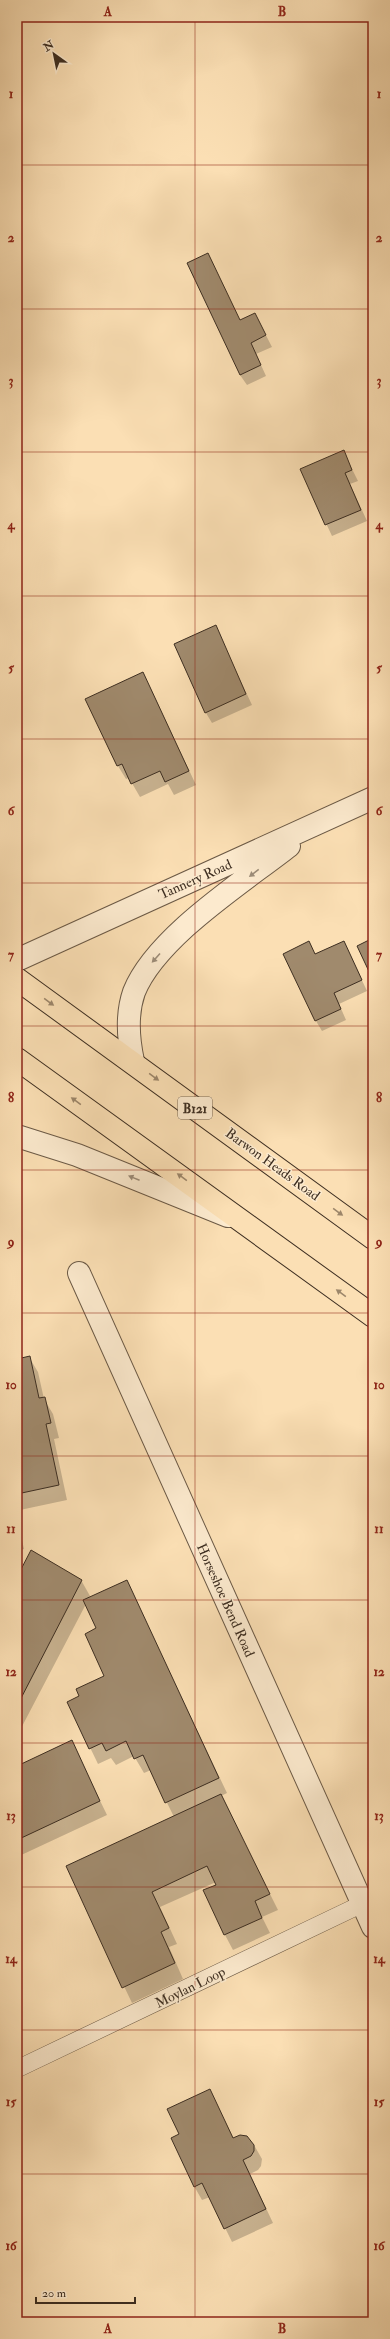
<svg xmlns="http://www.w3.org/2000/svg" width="390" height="2339" font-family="'IM FELL Double Pica',serif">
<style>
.shadow{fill:#0003}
.building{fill:#a08a6d;stroke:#3d2e21}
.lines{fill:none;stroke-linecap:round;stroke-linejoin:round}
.service-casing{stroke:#6c5a46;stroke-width:18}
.minor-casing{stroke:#6c5a46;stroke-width:24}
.tertiary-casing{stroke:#6c5a46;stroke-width:24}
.primary-casing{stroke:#3d2e21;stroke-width:24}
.service{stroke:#fceace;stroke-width:17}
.minor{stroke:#fceace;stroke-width:22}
.tertiary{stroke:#fceace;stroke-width:22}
.primary{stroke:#fbdfb4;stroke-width:22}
.oneway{fill:#9c8c78}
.oneway2{fill:#9c866a}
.grid{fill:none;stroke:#8f2418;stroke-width:1;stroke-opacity:0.55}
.labels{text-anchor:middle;stroke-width:3;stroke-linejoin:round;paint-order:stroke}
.shield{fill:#fceace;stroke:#766655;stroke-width:1}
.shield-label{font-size:13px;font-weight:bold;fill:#3d2e21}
.street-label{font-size:14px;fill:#3d2e21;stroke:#fceace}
.neatline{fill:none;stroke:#8f2418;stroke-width:1.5}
.grid-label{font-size:13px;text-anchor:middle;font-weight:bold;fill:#8f2418}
</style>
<rect width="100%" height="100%" fill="#fbdfb4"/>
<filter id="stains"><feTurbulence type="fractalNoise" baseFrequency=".005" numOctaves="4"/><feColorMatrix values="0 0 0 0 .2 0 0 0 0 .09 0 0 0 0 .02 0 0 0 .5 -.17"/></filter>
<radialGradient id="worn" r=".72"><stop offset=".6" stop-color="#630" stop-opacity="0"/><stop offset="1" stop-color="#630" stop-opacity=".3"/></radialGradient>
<path class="shadow" d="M208 255 240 321 255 314 272 347 256 354 266 376 247 385 240 375Z
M343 451 358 481 350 484 367 521 332 536 301 470Z
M215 626 252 705 212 723 206 713Z
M150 687 196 785 174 795 168 784 140 797 129 778 126 779 118 766 87 700Z
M344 942 367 991 339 1004 346 1020 322 1031 316 1021 315 955Z
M29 1357 38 1372 44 1399 53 1414 59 1438 54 1439 67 1500 20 1510 17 1505V1360Z
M17 1519 24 1549 17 1551Z
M17 1579 81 1580 90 1596 89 1598 126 1581 227 1793 221 1796 278 1910 262 1917 270 1933 233 1950 225 1935 216 1882 160 1907 177 1944 169 1947 183 1979 132 2003 67 1867 174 1817 151 1770 144 1773 134 1756 116 1765 111 1758 98 1764 68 1702 81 1696 106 1676 97 1629 86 1604 17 1736Z
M71 1741 107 1815 17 1857V1767Z
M210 2091 234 2139 254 2145 262 2159 261 2166 258 2170 250 2174 273 2223 232 2242 210 2197 202 2200 194 2186 180 2134Z"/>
<path class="building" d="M208 253 240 320 255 313 266 335 251 343 261 365 240 375 187 263Z
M344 450 352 470 345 473 361 510 325 525 300 469Z
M216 625 246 694 205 713 174 644Z
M143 672 189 771 165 782 160 771 131 784 122 764 117 766 85 699Z
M373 938V980L357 946Z
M309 941 315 954 344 941 362 980 334 993 341 1009 315 1021 283 954Z
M30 1356 39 1398 45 1397 51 1423 46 1424 59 1485 17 1494V1359Z
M31 1550 82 1580 17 1706V1577Z
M127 1580 219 1778 165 1803 143 1755 134 1759 126 1741 106 1751 102 1743 89 1749 67 1702 79 1696 76 1689 104 1676 85 1634 96 1628 83 1600Z
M72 1740 100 1801 17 1840V1766Z
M221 1794 270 1894 255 1901 262 1918 224 1935 203 1890 216 1885 207 1866 152 1892 169 1928 161 1932 175 1963 122 1988 66 1866Z
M210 2089 233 2138 240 2135 247 2136 254 2145V2151L251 2156 243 2160 266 2209 224 2229 202 2183 194 2187 171 2138 179 2134 167 2109Z"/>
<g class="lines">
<g class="service-casing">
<path id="service" d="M17 2069 362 1904"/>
</g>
<g class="minor-casing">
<path id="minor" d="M17 960 373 798
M133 1061C128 1038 126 1015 134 992 156 937 243 882 289 846
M79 1273 373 1927"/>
</g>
<g class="tertiary-casing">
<path id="tertiary" d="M17 1136 77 1155 228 1216"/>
</g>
<g class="primary-casing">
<path id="primary" d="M17 979 373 1238
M17 1059 373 1316"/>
</g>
<use href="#service" class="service"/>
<use href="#minor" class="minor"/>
<use href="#tertiary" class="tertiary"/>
<use href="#primary" class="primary"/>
</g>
<defs><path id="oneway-solid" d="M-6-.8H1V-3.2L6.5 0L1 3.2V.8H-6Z"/></defs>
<g class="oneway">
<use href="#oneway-solid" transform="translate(254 873) rotate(142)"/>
<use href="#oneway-solid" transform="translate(156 958) rotate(132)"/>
<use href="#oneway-solid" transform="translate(134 1178) rotate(-158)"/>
</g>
<g class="oneway2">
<use href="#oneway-solid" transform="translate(49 1002) rotate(36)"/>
<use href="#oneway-solid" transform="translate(154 1077) rotate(36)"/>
<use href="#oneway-solid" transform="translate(76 1101) rotate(-144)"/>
<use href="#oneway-solid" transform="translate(182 1177) rotate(-144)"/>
<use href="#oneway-solid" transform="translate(338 1212) rotate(36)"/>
<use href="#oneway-solid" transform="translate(341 1293) rotate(-144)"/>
</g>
<path class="grid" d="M195 17V2322M17 165H373M17 309H373M17 452H373M17 596H373M17 739H373M17 883H373M17 1026H373M17 1170H373M17 1313H373M17 1456H373M17 1600H373M17 1743H373M17 1887H373M17 2030H373M17 2174H373"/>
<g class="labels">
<rect class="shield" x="178" y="1097" width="34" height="22" rx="3"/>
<g class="shield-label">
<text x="195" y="1113">B121</text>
</g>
<g class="street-label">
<text transform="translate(195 879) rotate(-24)" y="5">Tannery Road</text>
<text transform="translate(273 1164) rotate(36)" y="5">Barwon Heads Road</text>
<text transform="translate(226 1600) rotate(66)" y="5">Horseshoe Bend Road</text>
<text transform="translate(190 1987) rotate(-26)" y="5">Moylan Loop</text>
</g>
</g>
<rect width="390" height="2339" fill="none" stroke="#fbdfb4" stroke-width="44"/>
<g transform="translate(54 54) rotate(327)" stroke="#fceace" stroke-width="3" paint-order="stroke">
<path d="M0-3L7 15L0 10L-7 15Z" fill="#3d2e21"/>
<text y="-6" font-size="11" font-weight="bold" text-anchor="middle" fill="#3d2e21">N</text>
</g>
<path d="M36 2297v6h99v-6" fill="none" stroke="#3d2e21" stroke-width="2"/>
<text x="42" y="2297" font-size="12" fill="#3d2e21" stroke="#fceace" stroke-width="3" paint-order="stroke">20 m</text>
<rect x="22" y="22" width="346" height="2295" class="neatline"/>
<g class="grid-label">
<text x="108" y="16">A</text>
<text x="282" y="16">B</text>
<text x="11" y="98">1</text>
<text x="379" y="98">1</text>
<text x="11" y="242">2</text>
<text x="379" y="242">2</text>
<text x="11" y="385">3</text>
<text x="379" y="385">3</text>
<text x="11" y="529">4</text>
<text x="379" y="529">4</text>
<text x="11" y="672">5</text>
<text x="379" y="672">5</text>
<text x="11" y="815">6</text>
<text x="379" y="815">6</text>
<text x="11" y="959">7</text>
<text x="379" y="959">7</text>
<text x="11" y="1102">8</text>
<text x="379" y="1102">8</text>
<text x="11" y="1246">9</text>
<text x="379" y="1246">9</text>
<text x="11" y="1389">10</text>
<text x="379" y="1389">10</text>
<text x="11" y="1533">11</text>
<text x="379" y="1533">11</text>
<text x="11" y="1676">12</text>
<text x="379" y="1676">12</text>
<text x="11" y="1820">13</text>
<text x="379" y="1820">13</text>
<text x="11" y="1963">14</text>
<text x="379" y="1963">14</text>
<text x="11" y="2106">15</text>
<text x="379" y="2106">15</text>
<text x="11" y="2250">16</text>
<text x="379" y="2250">16</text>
<text x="108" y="2333">A</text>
<text x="282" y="2333">B</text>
</g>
<rect width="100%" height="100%" filter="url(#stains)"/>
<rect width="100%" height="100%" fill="url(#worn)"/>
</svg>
